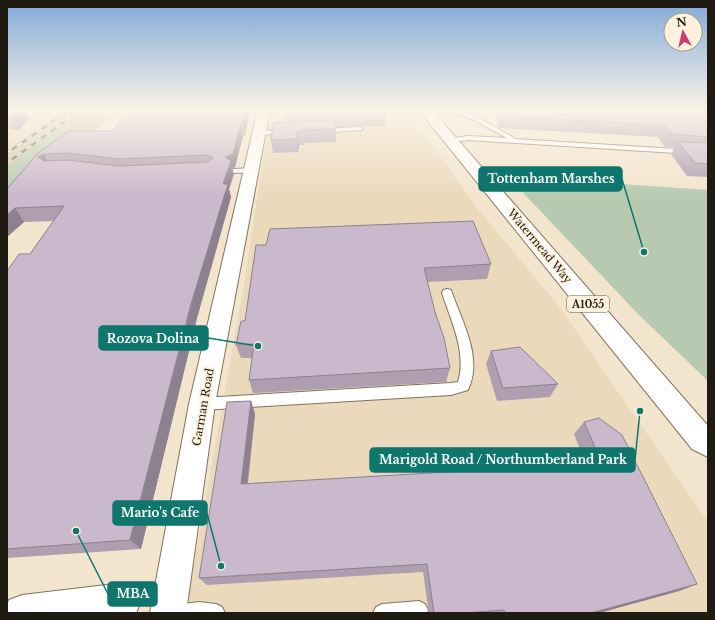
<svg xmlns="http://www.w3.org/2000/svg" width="715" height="620" font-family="'Libre Baskerville',serif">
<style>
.built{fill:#ebd9bc}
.green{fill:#b7cab1}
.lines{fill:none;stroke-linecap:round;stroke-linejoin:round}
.lane-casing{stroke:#80735e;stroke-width:2}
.street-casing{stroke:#80735e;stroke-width:2}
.primary-casing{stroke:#80735e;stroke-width:2}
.lane{fill:#fff;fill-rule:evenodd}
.street{fill:#fff;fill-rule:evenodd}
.primary{fill:#fff;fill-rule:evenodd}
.rail-casing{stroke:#7d7465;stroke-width:3}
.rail{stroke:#fef2df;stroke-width:2;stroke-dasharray:6;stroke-linecap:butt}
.wall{fill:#ae9eaf}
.shaded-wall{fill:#8d818f}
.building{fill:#cab8cc;stroke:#8d818f;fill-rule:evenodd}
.labels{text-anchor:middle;stroke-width:4;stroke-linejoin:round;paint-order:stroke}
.shield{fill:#fef2df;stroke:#625b50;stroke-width:1}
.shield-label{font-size:10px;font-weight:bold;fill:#1f1a12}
.street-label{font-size:11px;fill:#1f1a12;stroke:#fef2df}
.leader{fill:none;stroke:#0f766e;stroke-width:1.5}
.callout-dot{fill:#0f766e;stroke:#fef2df;stroke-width:1.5}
.callout{fill:#0f766e;stroke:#0f766e;stroke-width:1.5}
.callout-label{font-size:12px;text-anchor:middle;font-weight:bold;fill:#fff}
</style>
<rect width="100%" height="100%" fill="#f3e5cd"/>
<path class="built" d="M58 109H86L7 166V144L19 131 7 139V133L37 115Z
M271 109H406L478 209 558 305 708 522V613H185L242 296Z"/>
<path class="green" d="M75 109H78L7 159V157Z
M86 109H122L81 143 7 197V166Z
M535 178 708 190V381L638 314 512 181Z"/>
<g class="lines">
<g class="lane-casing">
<path id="lane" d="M447 109 472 114 516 139 708 151V155L468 140 449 142 446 140 447 139 468 136 507 138 468 117 450 114Z
M360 127 363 129 362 130 322 133 319 131 322 129Z
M287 130 290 132 289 133 259 135 256 133 259 131Z
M251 168H254V172L234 173 230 171 234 169Z
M447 289 451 290 452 293C463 323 483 359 468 390L451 395 202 410 197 408 195 404 197 400 202 398 451 383 458 382C467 352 451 321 442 293L443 290Z
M419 601 425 604 428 610 427 613H373L376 607 382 604Z
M199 602 216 604 222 607 225 613H174L177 607 183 604Z"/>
</g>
<g class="street-casing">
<path id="street" d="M258 109H270L215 404 186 613H150L189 404Z
M27 110 31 111 33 114 31 117 7 119V111Z
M123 583 136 588 141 601 136 613H7V605L9 600 22 595Z"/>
</g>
<g class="primary-casing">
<path id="primary" d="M418 109H431L708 426V457L692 449Z"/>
</g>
<use href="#lane" class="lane"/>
<use href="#street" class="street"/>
<use href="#primary" class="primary"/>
<g class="rail-casing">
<path id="rail" d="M7 153 71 109
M7 163 82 109"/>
</g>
<use href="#rail" class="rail"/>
</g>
<path class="wall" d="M7 109 29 119 18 130 7 129Z
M250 109 245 136H243L235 167 232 169 234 174 229 189 231 197 197 318 141 549 7 558V271L30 254 54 221 24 222 7 237V189L38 153 113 131Z
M462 109H708V177L687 176 671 154 675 147H665L658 137 499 128 495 111 462 110Z
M386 114 385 126 336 127V142L304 143V145H299L298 152 273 153 271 140 286 123 285 116Z
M256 245 491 264 487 279 427 282 450 368 446 382 253 393 249 380 252 358H241L236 345 245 321Z
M491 351 558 384 550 397 497 401 486 364Z
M251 401 255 414 248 484 586 464 574 434 584 422 697 584 679 591 599 613H429L423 572 207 585 199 578Z"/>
<path class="shaded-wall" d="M20 109H24L29 119 18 130 10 118Z
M32 109H39L34 114Z
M245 109H250L245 136 242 123Z
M241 123 243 136 235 167 232 169 234 174 229 189 231 197 197 318 141 549 130 540 223 184 225 157Z
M297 132 299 145 298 152 297 139Z
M44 154 51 168 38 157Z
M15 208 24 222 7 237V215Z
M251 401 255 414 246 495 241 484Z
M697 584 679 591 599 613H591Z"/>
<path class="building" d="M7 109H20L10 118H7Z
M129 109H245L242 123H241L233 154 225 157 231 161 223 184H228L191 304 130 540 7 549V271L19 254H30L64 206 15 208 7 215V189L38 153 69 131H113ZM67 153 119 159 207 155 213 158 207 162 119 166 67 160 44 161 38 157 44 154Z
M286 109H385L386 114 285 116Z
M500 109H708V137L672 134 665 125 502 116Z
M335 120 336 129 302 130V132H297V139L271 140 273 123Z
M678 142 708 143V164L695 163Z
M473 221 491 264 424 268 435 312 444 338 450 368 249 380 254 344 236 345 241 321H245L256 245H266L270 229Z
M520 347 558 384 503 388 491 351Z
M251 401 241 484 602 463 584 422 599 418 622 435 697 584 591 613H505L504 610 462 613H434L427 564 199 578 227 402Z"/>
<linearGradient id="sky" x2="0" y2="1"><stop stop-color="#81aad8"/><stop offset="0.56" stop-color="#faf3e8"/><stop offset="1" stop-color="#faf3e8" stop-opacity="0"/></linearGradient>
<rect width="715" height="196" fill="url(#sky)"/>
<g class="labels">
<rect class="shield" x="567" y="296" width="42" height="16" rx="3"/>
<g class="shield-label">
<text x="588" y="308">A1055</text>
</g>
<g class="street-label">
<text transform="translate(540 246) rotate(50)" y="4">Watermead Way</text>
<text transform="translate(203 407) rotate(-80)" y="4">Garman Road</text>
</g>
</g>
<path class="leader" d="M644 252L622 179M258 346L208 338M640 411L635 460M221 566L207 513M76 531L108 594"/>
<g class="callout-dot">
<circle cx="644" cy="252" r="4"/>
<circle cx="258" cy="346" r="4"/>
<circle cx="640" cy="411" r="4"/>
<circle cx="221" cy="566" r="4"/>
<circle cx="76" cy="531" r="4"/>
</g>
<g class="callout">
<rect x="479" y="167" width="143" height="24" rx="4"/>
<rect x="99" y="326" width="109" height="24" rx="4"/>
<rect x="370" y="448" width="265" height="24" rx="4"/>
<rect x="113" y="501" width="94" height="24" rx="4"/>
<rect x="108" y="582" width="49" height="24" rx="4"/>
</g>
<g class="callout-label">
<text x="551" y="183">Tottenham Marshes</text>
<text x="153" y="343">Rozova Dolina</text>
<text x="503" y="464">Marigold Road / Northumberland Park</text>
<text x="160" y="517">Mario's Cafe</text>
<text x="133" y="598">MBA</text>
</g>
<rect width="715" height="620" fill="none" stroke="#1f1a12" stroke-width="16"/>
<g transform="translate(683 32) rotate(352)"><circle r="19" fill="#fef2df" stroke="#a59c8d"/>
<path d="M0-3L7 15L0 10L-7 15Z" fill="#cb3e6b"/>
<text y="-6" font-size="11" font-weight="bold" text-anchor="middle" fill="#1f1a12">N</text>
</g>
</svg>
